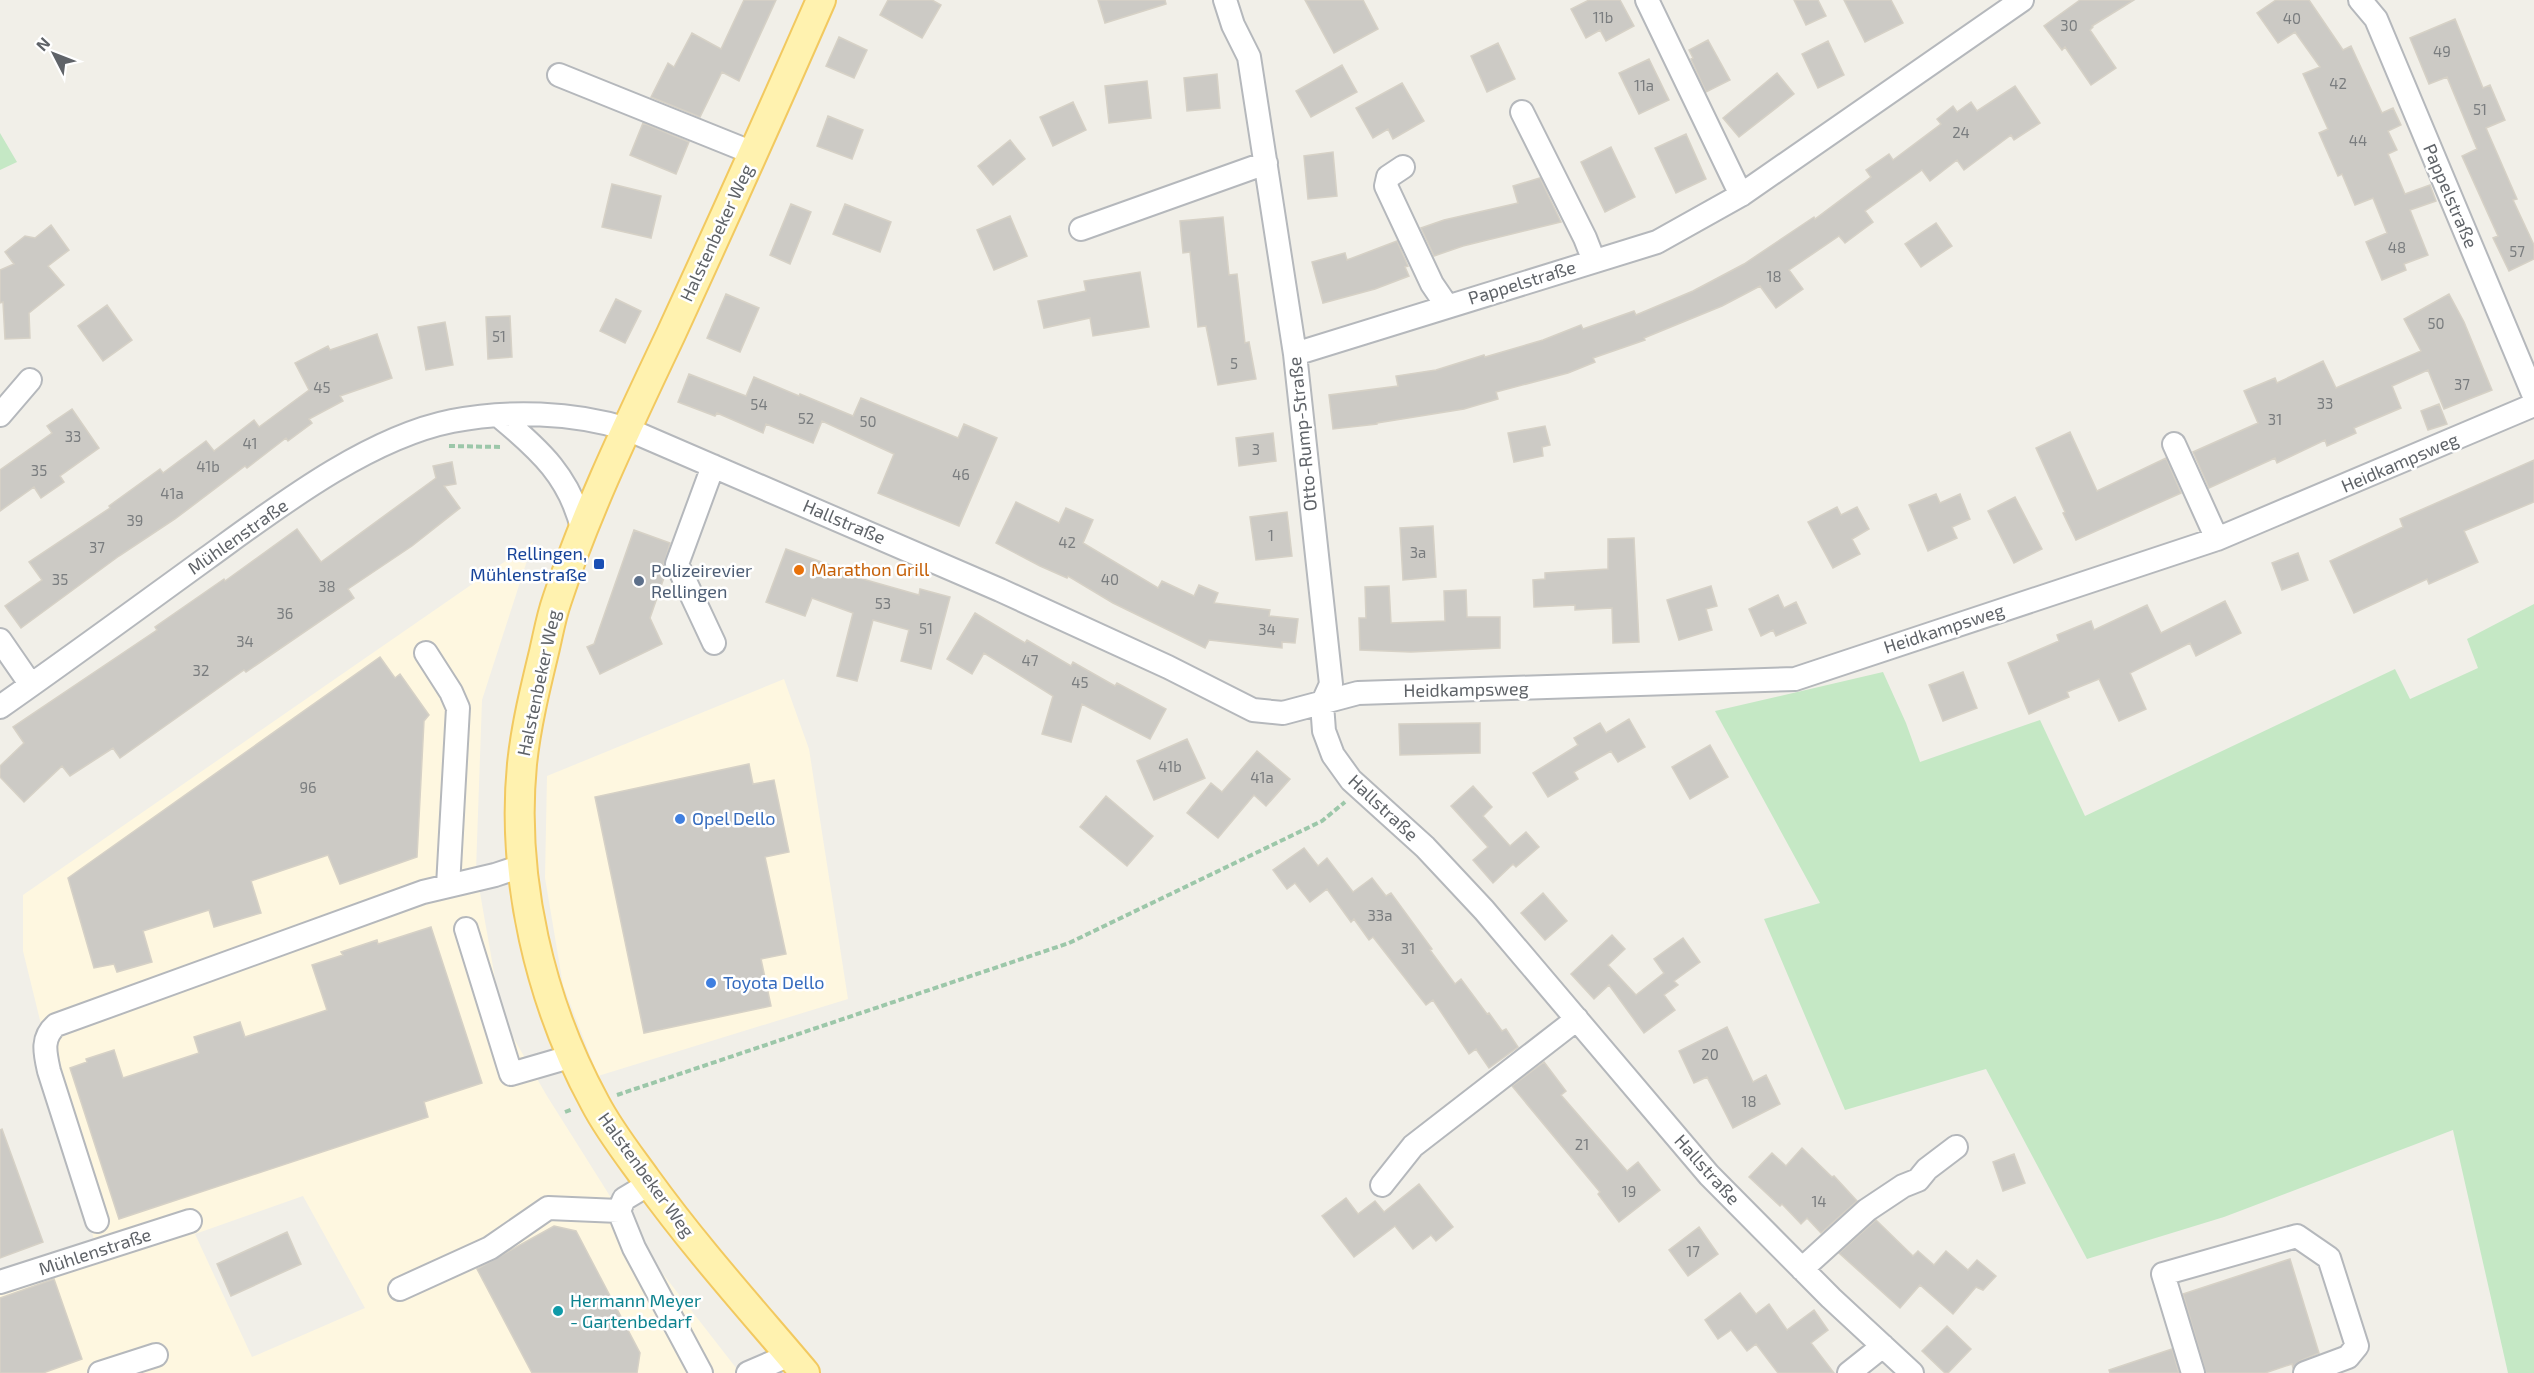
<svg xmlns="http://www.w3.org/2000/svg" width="2534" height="1373" font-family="'Exo 2',sans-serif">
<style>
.commercial{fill:#fef7e0;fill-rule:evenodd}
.green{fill:#c5e8c5}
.building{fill:#cccac5;stroke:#d6d1c6;stroke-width:1.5}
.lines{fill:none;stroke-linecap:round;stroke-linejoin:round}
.minor-casing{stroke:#b5b8bc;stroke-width:26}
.major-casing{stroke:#f2c960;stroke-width:32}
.path{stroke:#9cc7a9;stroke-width:4;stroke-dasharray:6 3;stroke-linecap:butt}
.minor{stroke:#fff;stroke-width:22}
.major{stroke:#fff2af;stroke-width:28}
.transit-dot{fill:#1a4fb4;stroke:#fff;stroke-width:2}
.food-dot{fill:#e8710a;stroke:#fff;stroke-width:2}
.service-dot{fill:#5c6f8a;stroke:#fff;stroke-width:2}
.shop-dot{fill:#3f7fe0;stroke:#fff;stroke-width:2}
.culture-dot{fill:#0f9aa8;stroke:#fff;stroke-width:2}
.labels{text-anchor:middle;stroke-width:5;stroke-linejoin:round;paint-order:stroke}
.number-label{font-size:15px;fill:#7a7d7f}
.street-label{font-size:18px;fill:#5f6368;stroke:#fff}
.transit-label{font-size:18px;fill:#164399;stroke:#fff;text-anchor:end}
.food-label{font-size:18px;fill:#c56008;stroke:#fff;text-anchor:start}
.service-label{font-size:18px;fill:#4e5e75;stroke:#fff;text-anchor:start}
.shop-label{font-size:18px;fill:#366cbe;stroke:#fff;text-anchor:start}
.culture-label{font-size:18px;fill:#0d838f;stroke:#fff;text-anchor:start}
</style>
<rect width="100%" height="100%" fill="#f1efe8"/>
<path class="commercial" d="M533 542 482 700 476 870 502 1018 547 1096 642 1247 740 1373H0V1271L94 1240 23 951V895ZM303 1196 365 1308 252 1357 195 1234Z
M784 679 809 749 848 999 598 1076 563 985 545 878 547 776Z"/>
<path class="green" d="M0 133 17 162 0 170Z
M2534 604V1373H2508L2453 1130 2224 1217 2087 1259 1986 1069 1845 1110 1764 919 1820 903 1715 711 1883 672 1906 723 1920 762 2040 720 2085 816 2395 669 2410 699 2478 668 2467 639Z"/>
<path class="building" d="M744 0H776L739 81 722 72 700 117 651 97 668 63 674 67 692 33 721 49Z
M888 0H932L941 5 922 38 880 15Z
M1098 0H1165L1166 4 1105 23Z
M1305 0H1363L1378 29 1334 53Z
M1589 0H1620L1634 26 1606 41 1600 30 1586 38 1571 9Z
M1794 0H1818L1826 16 1806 25Z
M1844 0H1891L1903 23 1865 42Z
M2080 0H2134L2092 26 2093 27 2090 30 2116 68 2091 85 2065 47 2062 50 2044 26Z
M2276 0H2309L2343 50 2351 46 2382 113 2393 108 2401 125 2388 131 2397 150 2388 154 2405 194 2430 185 2436 201 2410 210 2428 255 2404 264 2406 270 2382 280 2366 242 2387 233 2373 198 2355 205 2342 174 2338 176 2319 133 2328 129 2303 74 2320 67 2295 32 2278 43 2257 13Z
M2455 19 2483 88 2490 85 2505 120 2486 128 2517 199 2513 200 2534 245V259L2509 271 2493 238 2498 236 2462 156 2477 149 2447 77 2429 84 2410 38Z
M839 37 867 50 854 78 826 66Z
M1708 40 1730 80 1706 92 1691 59 1693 58 1689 50Z
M1828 41 1844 75 1818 88 1802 54Z
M1498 43 1515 79 1487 92 1471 56Z
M1649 59 1669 100 1639 114 1619 73Z
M1342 65 1357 92 1311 117 1296 91Z
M1777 73 1794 94 1739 137 1723 118Z
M1217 74 1220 108 1187 111 1184 78Z
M1147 81 1151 118 1109 123 1105 86Z
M1402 83 1424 121 1393 139 1388 129 1373 138 1356 108Z
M2015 86 2040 123 2014 140 2011 135 1964 170 1957 160 1930 181 1922 170 1865 211 1873 222 1845 243 1839 236 1789 270 1803 289 1776 308 1760 286 1722 306 1644 338 1645 340 1593 358 1595 362 1568 373 1496 392 1498 399 1464 409 1377 423V424L1333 429 1329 395 1398 386 1396 376 1436 370 1484 355 1485 357 1543 340 1581 325 1583 329 1634 311 1636 315 1693 291 1744 264 1814 217 1815 219 1871 177 1866 170 1889 154 1893 160 1941 124 1937 119 1953 106 1957 112 1971 102 1977 111Z
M1073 102 1086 130 1053 146 1040 117Z
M828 116 863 130 852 159 817 146Z
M643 123 689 142 676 174 630 155Z
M1686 134 1706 179 1676 193 1655 148Z
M1010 140 1025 159 993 185 978 166Z
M1611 147 1635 197 1605 212 1581 162Z
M1333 152 1337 196 1308 199 1304 156Z
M1540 178 1561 222 1463 246 1434 256 1421 228 1444 220 1518 203 1513 186Z
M612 184 661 196 651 238 602 227Z
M791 204 811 212 790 264 770 255Z
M845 204 891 222 880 252 833 234Z
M1010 216 1027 256 994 270 977 230Z
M1223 217 1229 275 1237 274 1245 343 1249 342 1256 379 1218 385 1206 326 1198 327 1190 252 1183 253 1180 221Z
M1936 223 1952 246 1921 267 1905 244Z
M51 225 69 250 48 266 64 285 29 313 30 338 5 339 3 302 0 303V270L14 264 5 252 25 236 35 238Z
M1397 241 1408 266 1405 267 1409 276 1375 289 1323 303 1312 262 1345 253 1347 260Z
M1140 272 1149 327 1093 336 1090 318 1044 328 1038 301 1086 291 1084 281Z
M726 294 759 308 740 352 707 338Z
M2449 294 2464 322 2492 390 2444 409 2428 370 2392 386 2401 408 2354 428 2356 433 2327 446 2325 440 2277 463 2275 458 2209 488 2193 452 2258 423 2244 391 2275 378 2277 383 2323 361 2336 388 2421 351 2404 319Z
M616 299 641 311 625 343 600 331Z
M107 305 132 340 103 361 78 326Z
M510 316 512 357 488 359 486 317Z
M445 322 453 365 426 370 418 327Z
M377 334 392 378 340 396 343 401 309 419 312 423 288 441 286 438 247 468 245 466 175 519 119 556 21 628 5 606 42 580 29 562 110 508 109 506 160 469 163 473 206 441 214 451 254 420 259 427 309 390 295 363 328 346 330 350Z
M689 374 746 396 754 377 799 396 800 394 853 416 861 398 958 438 964 424 997 438 959 526 878 493 894 454 822 421 813 443 766 424 763 433 717 413 715 416 678 402Z
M2439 404 2447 424 2428 430 2421 411Z
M72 409 99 448 60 476 64 482 41 498 34 487 0 511V470L52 433 47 426Z
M1545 426 1550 445 1542 447 1543 456 1514 462 1508 433Z
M2070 432 2097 491 2166 458 2181 493 2076 540 2063 513 2065 512 2036 448Z
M1273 433 1276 461 1239 466 1236 438Z
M2534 460V502L2464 531 2478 562 2429 584 2427 579 2354 613 2330 561 2403 527 2400 519Z
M452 462 456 484 444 486 460 508 412 546 348 589 354 598 246 672 244 670 120 758 113 748 70 776 62 766 24 802 0 777V766L24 743 13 727 157 630 155 627 224 579 225 581 297 529 321 562 436 478 433 466Z
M1936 494 1940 503 1960 494 1970 519 1952 527 1957 538 1928 551 1909 505Z
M2015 497 2042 549 2014 563 1988 511Z
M1016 502 1059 523 1066 508 1093 520 1083 543 1158 588 1162 581 1194 596 1199 585 1218 593 1214 603 1270 610 1269 616 1298 619 1295 643 1282 642V648L1209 640 1205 648 1113 603 1068 576 1067 578 1040 566 996 543Z
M1837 507 1841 515 1857 507 1869 529 1852 539 1860 554 1833 568 1808 522Z
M1287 512 1292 556 1256 560 1250 517Z
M1433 526 1436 577 1403 580 1400 528Z
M634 530 670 543 664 564 666 572 650 618 662 644 600 674 587 647 594 644Z
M1634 538 1639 642 1613 643 1612 608 1575 610V605L1534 607 1533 580 1545 579V573L1608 569V539Z
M786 549 846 571 845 574 919 595 920 589 950 597 931 669 901 661 909 630 873 620 857 681 837 676 853 613 812 598 805 616 766 602Z
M2298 553 2308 580 2282 590 2272 563Z
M1389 586 1391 623 1445 621 1444 591 1466 590 1467 617H1500V648L1411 652 1360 650 1359 618H1366L1365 587Z
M1711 586 1717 606 1706 609 1712 630 1679 640 1667 600Z
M1778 595 1784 608 1796 602 1806 623 1776 636 1773 630 1761 636 1749 609Z
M2225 601 2241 633 2196 656 2190 643 2130 673 2146 709 2119 721 2099 679 2067 692 2069 697 2029 714 2008 663 2059 641 2057 635 2091 621 2094 630 2147 605 2161 633Z
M975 613 1025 643 1027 640 1071 666 1073 662 1115 686 1117 683 1166 709 1150 739 1082 704 1071 742 1042 734 1053 696 984 653 972 674 947 659Z
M380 657 395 678 400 674 429 715 424 721 417 857 340 884 328 855 251 881 261 913 214 927 209 910 143 931 152 962 117 972 114 964 94 968 68 878Z
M1963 672 1977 708 1943 721 1929 685Z
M1629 719 1645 747 1618 762 1611 751 1574 772 1578 779 1548 797 1533 773 1578 745 1574 738 1600 723 1606 733Z
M1480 723V753L1400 755 1399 724Z
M1187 739 1205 778 1154 800 1137 761Z
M1710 745 1728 777 1690 799 1672 767Z
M1257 751 1290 779 1266 806 1254 795 1218 838 1187 813 1211 783 1222 792Z
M749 764 753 784 774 780 789 852 765 857 786 954 761 959 771 1006 644 1033 595 797Z
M1473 786 1492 807 1483 816 1510 846 1526 832 1539 847 1516 867 1513 864 1493 883 1473 860 1488 847 1451 806Z
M1106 796 1153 836 1127 866 1080 827Z
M1304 848 1318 866 1327 858 1353 892 1372 878 1386 896 1391 893 1432 949 1430 950 1455 984 1461 979 1487 1014 1489 1013 1502 1031 1506 1029 1518 1047 1489 1068 1476 1049 1469 1054 1433 1000 1426 1005 1373 937 1369 940 1354 919 1351 922 1327 889 1310 902 1295 883 1287 889 1273 870Z
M1543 893 1567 921 1545 940 1521 913Z
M431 927 482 1083 424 1102 428 1117 119 1219 70 1068 87 1062 86 1059 114 1050 123 1078 199 1053 194 1037 240 1022 245 1037 327 1010 312 965 343 955 341 952 377 940 378 944Z
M1612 935 1625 949 1608 965 1636 995 1664 973 1654 959 1683 938 1700 962 1674 981 1678 985 1664 995 1675 1010 1644 1033 1609 985 1594 999 1571 974Z
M1727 1027 1753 1082 1766 1075 1780 1104 1733 1128 1707 1077 1694 1083 1679 1051Z
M1544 1062 1566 1091 1561 1095 1627 1171 1638 1162 1660 1190 1619 1222 1598 1194 1600 1192 1512 1086Z
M2 1129 43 1242 0 1258V1130Z
M1802 1148 1832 1177 1834 1176 1857 1201 1821 1233 1807 1218 1801 1224 1782 1204 1780 1206 1749 1177 1772 1153 1786 1166Z
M2014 1154 2025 1183 2003 1191 1993 1162Z
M1419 1184 1453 1227 1436 1241 1431 1235 1413 1249 1395 1226 1354 1257 1322 1216 1346 1198 1358 1214 1375 1201 1384 1212Z
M1876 1220 1913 1256 1918 1251 1934 1265 1946 1251 1968 1270 1977 1260 1996 1276 1983 1290 1976 1287 1953 1314 1920 1285 1900 1308 1839 1253Z
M554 1226 576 1231 640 1353 637 1373H532L477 1269Z
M1699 1227 1718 1254 1688 1276 1669 1250Z
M287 1232 301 1264 231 1296 217 1264Z
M2290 1259 2319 1353 2300 1361 2293 1368 2292 1364 2265 1373H2206L2183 1294Z
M54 1279 82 1359 43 1373H0V1298Z
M1740 1293 1756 1314 1769 1304 1787 1330 1814 1310 1828 1330 1811 1343 1834 1373H1778L1756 1344 1747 1351 1731 1330 1718 1339 1705 1320Z
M1947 1326 1971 1349 1948 1373H1945L1922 1351Z
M2172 1349 2179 1373H2110L2109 1370Z"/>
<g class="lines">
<g class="minor-casing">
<path id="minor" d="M1225 0 1233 25 1249 57 1295 354 1331 684 1322 704 1324 731 1333 755 1351 780 1425 847 1484 910 1709 1175 1831 1298 1912 1373
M1647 0 1741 195
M2360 0 2376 19 2534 396
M559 75 753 153
M1522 112 1585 238 1594 261
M1403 167 1388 177 1386 186 1432 284 1447 306
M1081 229 1266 163
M1295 354 1657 242 1741 195 2022 0
M0 415 30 380
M499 416C540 450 571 478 583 532
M2174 444 2217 539
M713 466 677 564 714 643
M0 640 31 685
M426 653 451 692 458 708 448 886
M0 707C70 658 138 608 207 558 276 508 367 438 452 421 508 410 573 412 627 429L1000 590 1168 667 1253 710 1283 713 1358 693 1795 679 2217 539 2534 405
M466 929 511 1074 573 1056
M649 1184 624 1199 619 1211 634 1248 701 1373
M1382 1185 1413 1146 1577 1019
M97 1221 49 1071C45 1053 41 1038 56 1025L423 892 495 875 522 866
M1802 1269 1867 1210 1903 1186 1918 1180 1927 1169 1956 1147
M0 1282 190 1221
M400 1289 490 1248 548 1208 619 1211
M100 1373 156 1355
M748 1373 790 1355
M1849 1373 1883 1346
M2193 1373 2163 1274 2297 1236 2329 1258 2357 1346 2348 1357 2305 1373"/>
</g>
<g class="major-casing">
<path id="major" d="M805 1373C751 1309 695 1247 646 1179 628 1154 609 1130 595 1103 540 1002 511 878 522 764 526 726 535 689 544 652 548 635 551 617 557 600 587 509 630 421 671 334 722 223 772 112 821 0"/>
</g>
<path class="path" d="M449 446 501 447
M617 1095 1069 943 1322 821 1345 802
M565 1112 573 1109"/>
<use href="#minor" class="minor"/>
<use href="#major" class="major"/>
</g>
<rect class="transit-dot" x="593" y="558" width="12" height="12" rx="3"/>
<circle class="food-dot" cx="799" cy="570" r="6"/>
<circle class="service-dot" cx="639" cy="581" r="6"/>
<g class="shop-dot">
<circle cx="680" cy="819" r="6"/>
<circle cx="711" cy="983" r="6"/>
</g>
<circle class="culture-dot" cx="558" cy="1311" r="6"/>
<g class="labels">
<g class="number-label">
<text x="1603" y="23">11b</text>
<text x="2292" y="24">40</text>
<text x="2069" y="31">30</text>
<text x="2442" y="57">49</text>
<text x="2338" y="89">42</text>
<text x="1644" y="91">11a</text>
<text x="2480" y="115">51</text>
<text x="1961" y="138">24</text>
<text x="2358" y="146">44</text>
<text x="2397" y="253">48</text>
<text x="2517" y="257">57</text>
<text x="1774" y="282">18</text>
<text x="2436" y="329">50</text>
<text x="499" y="342">51</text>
<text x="1234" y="369">5</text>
<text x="2462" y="390">37</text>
<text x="322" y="393">45</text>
<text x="2325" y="409">33</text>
<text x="759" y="410">54</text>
<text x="806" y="424">52</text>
<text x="2275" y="425">31</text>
<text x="868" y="427">50</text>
<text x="73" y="442">33</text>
<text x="250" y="449">41</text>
<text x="1256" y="455">3</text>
<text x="208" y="472">41b</text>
<text x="39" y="476">35</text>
<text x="961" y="480">46</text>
<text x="172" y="499">41a</text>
<text x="135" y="526">39</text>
<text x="1271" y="541">1</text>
<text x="1067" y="548">42</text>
<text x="97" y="553">37</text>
<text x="1418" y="558">3a</text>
<text x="60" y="585">35</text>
<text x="1110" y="585">40</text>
<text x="327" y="592">38</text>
<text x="883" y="609">53</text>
<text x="285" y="619">36</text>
<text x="926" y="634">51</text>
<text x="1267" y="635">34</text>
<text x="245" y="647">34</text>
<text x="1030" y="666">47</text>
<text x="201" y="676">32</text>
<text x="1080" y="688">45</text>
<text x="1170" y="772">41b</text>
<text x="1262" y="783">41a</text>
<text x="308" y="793">96</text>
<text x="1380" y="921">33a</text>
<text x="1408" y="954">31</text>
<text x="1710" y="1060">20</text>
<text x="1749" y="1107">18</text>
<text x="1582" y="1150">21</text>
<text x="1629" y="1197">19</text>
<text x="1819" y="1207">14</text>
<text x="1693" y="1257">17</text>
</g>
<g class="street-label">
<text transform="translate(2450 196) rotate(67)" y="6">Pappelstraße</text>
<text transform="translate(717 233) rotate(-65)" y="6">Halstenbeker Weg</text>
<text transform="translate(1522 283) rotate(-17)" y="6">Pappelstraße</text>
<text transform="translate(1303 434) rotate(-96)" y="6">Otto-Rump-Straße</text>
<text transform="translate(2400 463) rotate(-23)" y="6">Heidkampsweg</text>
<text transform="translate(844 522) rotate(23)" y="6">Hallstraße</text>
<text transform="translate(238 537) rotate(-35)" y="6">Mühlenstraße</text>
<text transform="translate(1944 629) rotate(-18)" y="6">Heidkampsweg</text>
<text transform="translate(539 683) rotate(-78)" y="6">Halstenbeker Weg</text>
<text transform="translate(1466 690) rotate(-1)" y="6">Heidkampsweg</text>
<text transform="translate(1383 808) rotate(43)" y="6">Hallstraße</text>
<text transform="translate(1707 1170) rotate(48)" y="6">Hallstraße</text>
<text transform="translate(646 1175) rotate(54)" y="6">Halstenbeker Weg</text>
<text transform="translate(95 1252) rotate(-18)" y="6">Mühlenstraße</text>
</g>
<g class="transit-label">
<text x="587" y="560">Rellingen,<tspan x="587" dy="21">Mühlenstraße</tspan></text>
</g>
<g class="food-label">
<text x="811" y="576">Marathon Grill</text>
</g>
<g class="service-label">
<text x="651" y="577">Polizeirevier<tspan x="651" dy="21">Rellingen</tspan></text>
</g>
<g class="shop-label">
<text x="692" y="825">Opel Dello</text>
<text x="723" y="989">Toyota Dello</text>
</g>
<g class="culture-label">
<text x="570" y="1307">Hermann Meyer<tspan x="570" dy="21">- Gartenbedarf</tspan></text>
</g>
</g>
<g transform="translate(54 54) rotate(312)" stroke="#ffffff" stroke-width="4.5" paint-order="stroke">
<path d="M0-4.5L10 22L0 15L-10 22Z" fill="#5f6368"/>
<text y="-9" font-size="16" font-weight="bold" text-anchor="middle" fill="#5f6368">N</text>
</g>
</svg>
